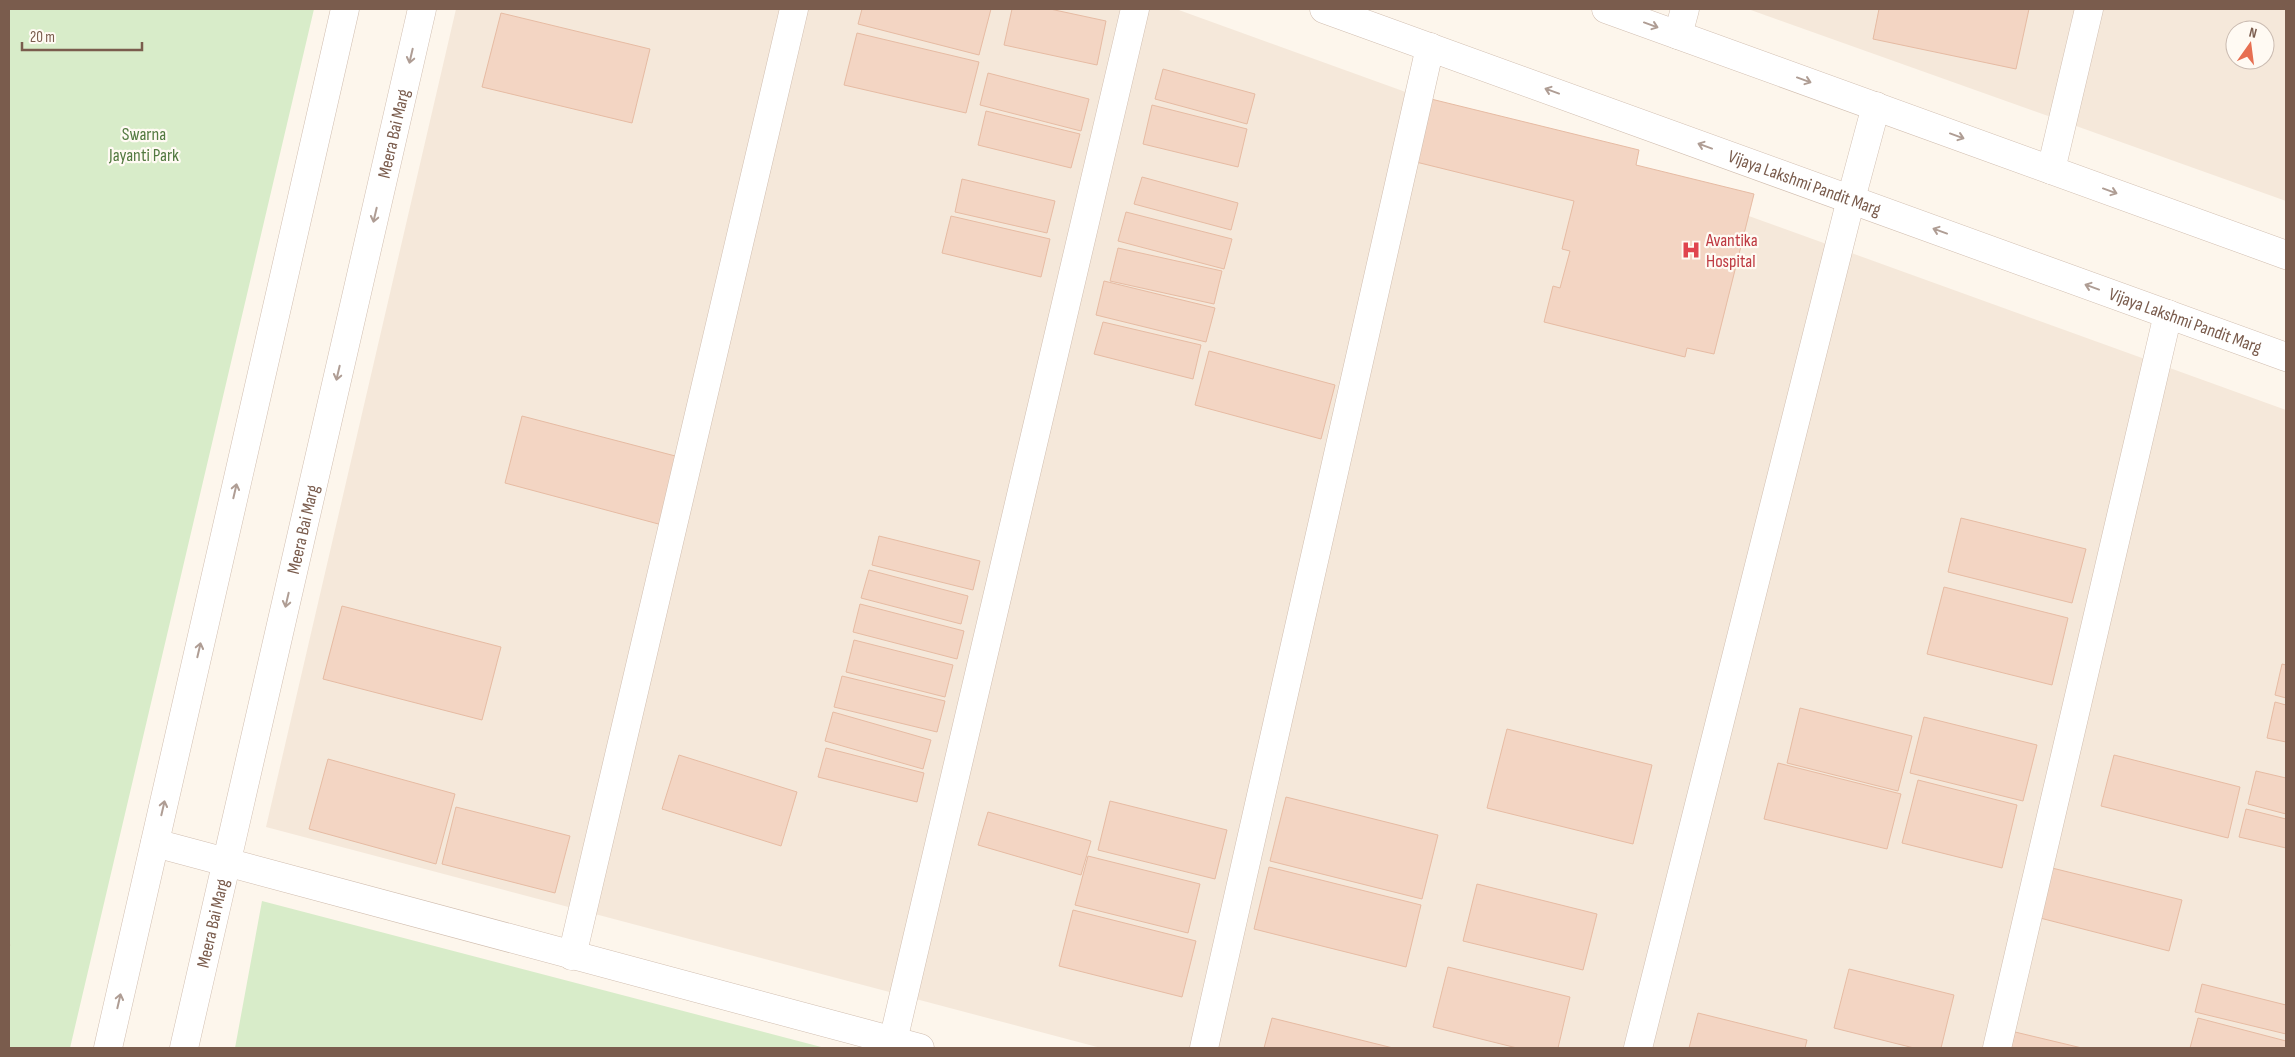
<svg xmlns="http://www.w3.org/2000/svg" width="2295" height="1057" font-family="'Sofia Sans Condensed',sans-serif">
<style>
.residential{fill:#f5e8da;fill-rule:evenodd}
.green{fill:#d8ecc9}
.building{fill:#f3d5c3;stroke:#e6bba3}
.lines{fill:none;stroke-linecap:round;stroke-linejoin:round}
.minor-casing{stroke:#d1beb0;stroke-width:29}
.path{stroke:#d9b8a5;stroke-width:3;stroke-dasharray:1 4;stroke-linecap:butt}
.minor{stroke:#fff;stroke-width:28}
.oneway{stroke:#af9d94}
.labels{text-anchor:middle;stroke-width:4.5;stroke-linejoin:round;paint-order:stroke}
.park-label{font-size:18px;fill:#537a41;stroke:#fffaf3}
.street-label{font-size:18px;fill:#7a5c4d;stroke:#fffaf3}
.health-label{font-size:18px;fill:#be3a42;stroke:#fffaf3;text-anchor:start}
</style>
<rect width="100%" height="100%" fill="#fdf6ec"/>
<path class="residential" d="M456 9H1176L2286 410V1048H1101L266 827Z
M1748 9H2286V201ZM2235 30H2265V60H2235Z"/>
<path class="green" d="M9 9H314L70 1048H9Z
M262 901 825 1048H235Z"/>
<path class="building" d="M862 9H991L979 55 858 24Z
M1012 9H1050L1106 21 1097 65 1004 45Z
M1879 9H2029L2016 69 1873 39Z
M501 13 650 49 632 123 482 87Z
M857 33 979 62 966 113 844 85Z
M1163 69 1255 94 1247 124 1155 99Z
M988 73 1089 99 1081 131 980 105Z
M1431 99 1639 150 1636 165 1754 194 1714 354 1687 348 1685 357 1544 322 1553 286 1560 288 1570 251 1562 249 1574 201 1416 162Z
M1152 105 1247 129 1238 167 1143 144Z
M986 111 1080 134 1071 168 978 145Z
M1142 177 1238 203 1231 230 1134 204Z
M962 179 1055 201 1047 233 955 212Z
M1126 212 1232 239 1224 269 1118 241Z
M951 216 1050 239 1041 277 942 253Z
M1118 248 1222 271 1214 304 1110 281Z
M1104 281 1215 308 1206 342 1096 315Z
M1103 322 1201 345 1193 379 1094 354Z
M1209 351 1335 385 1321 439 1195 405Z
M522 416 683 458 666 526 505 483Z
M1961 518 2086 549 2072 603 1948 572Z
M879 536 980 561 973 590 872 565Z
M869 570 968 596 961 624 861 598Z
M1944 587 2068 618 2052 685 1927 654Z
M860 604 964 631 957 659 853 632Z
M342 606 501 647 482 720 323 679Z
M854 640 953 665 945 697 846 672Z
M2282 664 2286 665V698L2275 695Z
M842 676 945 701 937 732 834 707Z
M2275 702 2286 705V742L2267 738Z
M1800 708 1912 736 1898 791 1787 763Z
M833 712 931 740 923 769 825 741Z
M1924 717 2037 745 2023 801 1910 773Z
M1507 729 1652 765 1633 844 1487 808Z
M826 748 924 773 917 802 818 777Z
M679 755 797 792 781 846 662 809Z
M2114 755 2240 787 2228 838 2101 806Z
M328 759 455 794 436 864 309 829Z
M1778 763 1901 794 1887 849 1764 819Z
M2256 771 2286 778V814L2248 804Z
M1918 780 2017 805 2002 868 1902 843Z
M1286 797 1438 835 1422 899 1270 861Z
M1110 801 1227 830 1215 879 1098 850Z
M456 807 570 836 555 893 442 864Z
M2246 809 2286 819V848L2239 837Z
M988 812 1091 841 1081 875 978 845Z
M1088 856 1200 884 1188 933 1075 905Z
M1269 867 1421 905 1406 967 1254 929Z
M2052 868 2182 900 2169 951 2040 918Z
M1477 884 1597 914 1583 970 1463 941Z
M1073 910 1196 941 1182 997 1059 966Z
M1448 967 1570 997 1558 1048H1517L1433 1027Z
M1849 969 1954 995 1941 1048H1914L1834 1028Z
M2202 984 2286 1005V1034L2195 1012Z
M1698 1013 1807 1040 1805 1048H1689Z
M1272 1018 1393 1048H1264Z
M2198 1018 2286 1041V1048H2190Z
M2015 1032 2082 1048H2011Z"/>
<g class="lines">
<g class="minor-casing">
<g id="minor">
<path id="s1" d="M1324 9 2286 357"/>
<path d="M1606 9 2286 255"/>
<path d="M1678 35 1685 9"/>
<path d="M2051 170 2089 9"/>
<path d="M155 843 920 1048"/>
<path d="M572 956 794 9"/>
<path d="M893 1041 1135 9"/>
<path d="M108 1048 345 9"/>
<path id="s2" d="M184 1048 422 9"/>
<path d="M1204 1048 1430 47"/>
<path d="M1638 1048 1851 199 1876 106"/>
<path d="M1997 1048 2168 314"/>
</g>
</g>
<path class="path" d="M9 946 13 947"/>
<use href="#minor" class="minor"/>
</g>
<defs><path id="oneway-shaft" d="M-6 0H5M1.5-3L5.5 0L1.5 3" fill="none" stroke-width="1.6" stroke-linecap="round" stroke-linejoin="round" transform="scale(1.25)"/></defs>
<g class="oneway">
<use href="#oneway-shaft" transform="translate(1651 25) rotate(20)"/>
<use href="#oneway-shaft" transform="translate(411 56) rotate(103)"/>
<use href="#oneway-shaft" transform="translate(1804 80) rotate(20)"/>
<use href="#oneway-shaft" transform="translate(1552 91) rotate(-160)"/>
<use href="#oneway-shaft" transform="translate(1957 136) rotate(20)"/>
<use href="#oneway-shaft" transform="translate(1705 146) rotate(-160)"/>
<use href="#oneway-shaft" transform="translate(2110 191) rotate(20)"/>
<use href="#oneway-shaft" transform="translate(375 215) rotate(103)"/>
<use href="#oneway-shaft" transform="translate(1940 231) rotate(-160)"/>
<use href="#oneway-shaft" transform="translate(2092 287) rotate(-160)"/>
<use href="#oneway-shaft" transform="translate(338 373) rotate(103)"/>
<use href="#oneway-shaft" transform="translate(235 491) rotate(-77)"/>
<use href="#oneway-shaft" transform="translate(287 600) rotate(103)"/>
<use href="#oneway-shaft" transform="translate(199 650) rotate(-77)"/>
<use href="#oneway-shaft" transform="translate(163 808) rotate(-77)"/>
<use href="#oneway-shaft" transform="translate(119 1001) rotate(-77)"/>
</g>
<defs>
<g id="hospital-bare" transform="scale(1.5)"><path d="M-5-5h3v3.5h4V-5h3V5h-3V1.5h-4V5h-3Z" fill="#e0444e" stroke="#fffaf3" stroke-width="2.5" paint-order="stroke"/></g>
</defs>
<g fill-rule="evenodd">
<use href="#hospital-bare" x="1691" y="250"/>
</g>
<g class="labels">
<g class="park-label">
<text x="144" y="140">Swarna<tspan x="144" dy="21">Jayanti Park</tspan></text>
</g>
<g class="street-label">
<text dy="6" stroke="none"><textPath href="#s2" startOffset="938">Meera Bai Marg</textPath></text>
<text dy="6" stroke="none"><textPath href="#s1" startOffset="511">Vijaya Lakshmi Pandit Marg</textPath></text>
<text dy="6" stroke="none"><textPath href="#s1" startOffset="916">Vijaya Lakshmi Pandit Marg</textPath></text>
<text dy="6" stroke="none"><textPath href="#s2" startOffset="532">Meera Bai Marg</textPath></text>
<text dy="6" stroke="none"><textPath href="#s2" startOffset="128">Meera Bai Marg</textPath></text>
</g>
<g class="health-label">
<text x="1706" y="246">Avantika<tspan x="1706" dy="21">Hospital</tspan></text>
</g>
</g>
<rect width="2295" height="1057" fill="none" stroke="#7a5c4d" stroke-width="20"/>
<g transform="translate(2250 45) rotate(14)"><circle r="24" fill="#fffaf3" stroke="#cabbb1"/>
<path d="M0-4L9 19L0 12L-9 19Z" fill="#e76f51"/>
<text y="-8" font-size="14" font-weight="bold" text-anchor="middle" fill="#7a5c4d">N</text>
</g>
<path d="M22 42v8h120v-8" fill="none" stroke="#7a5c4d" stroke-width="2.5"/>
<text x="30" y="42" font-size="15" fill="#7a5c4d" stroke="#fffaf3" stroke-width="4" paint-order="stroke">20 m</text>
</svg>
